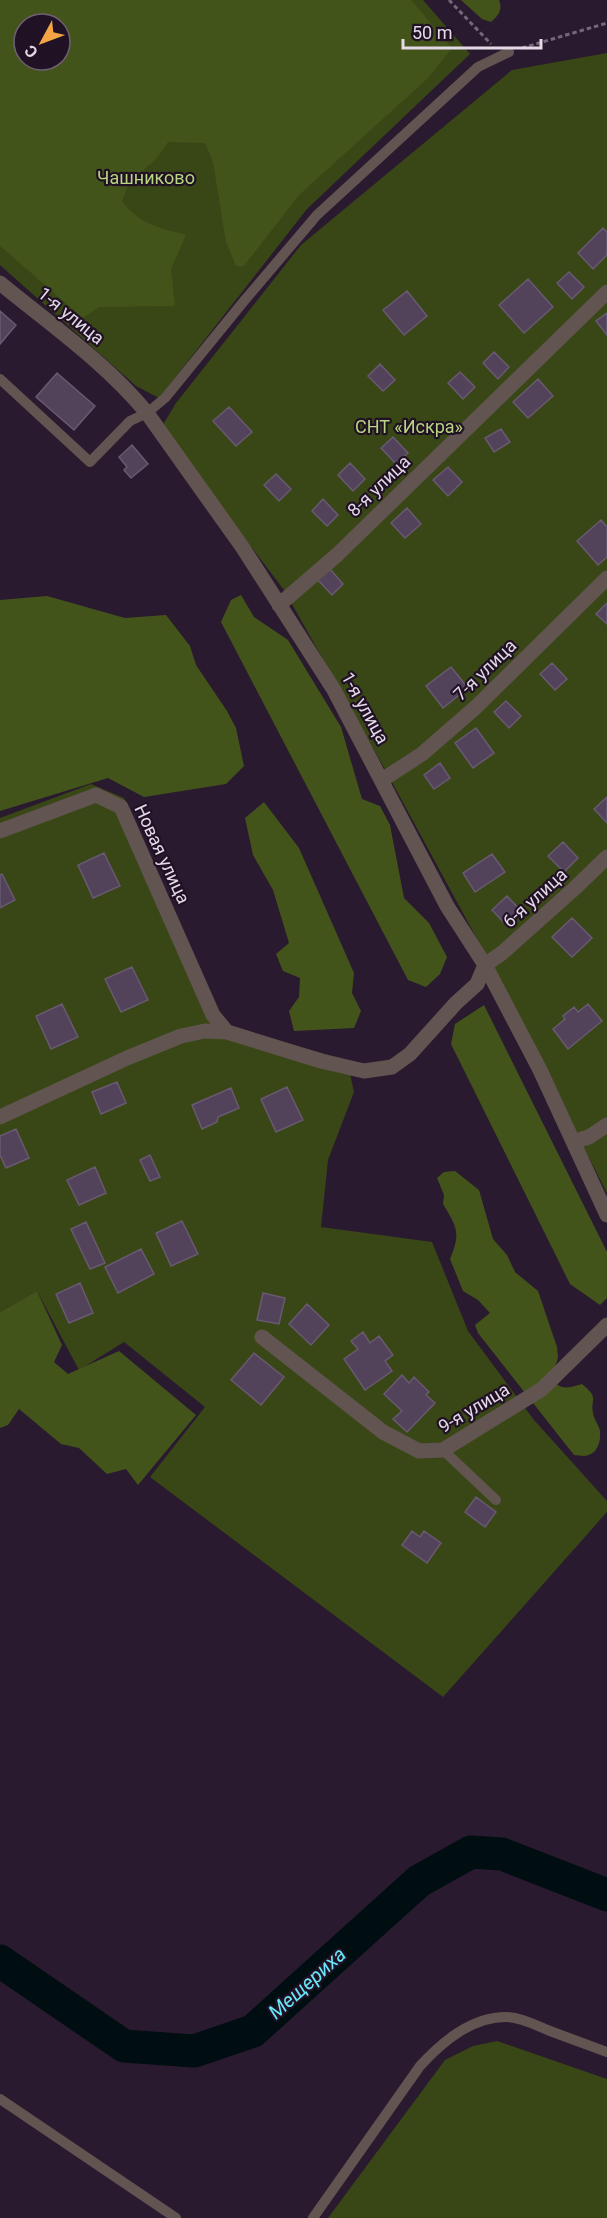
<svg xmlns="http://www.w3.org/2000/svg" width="607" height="2218" font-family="Roboto,sans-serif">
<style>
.green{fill:#394716;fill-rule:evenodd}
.forest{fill:#43541a;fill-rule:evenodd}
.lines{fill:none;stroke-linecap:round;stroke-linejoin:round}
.river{stroke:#000e11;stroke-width:33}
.building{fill:#52435b;stroke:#695972;stroke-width:1.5}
.path{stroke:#756779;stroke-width:3;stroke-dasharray:4.5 3;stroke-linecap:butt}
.lane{stroke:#625450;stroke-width:10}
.street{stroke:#625450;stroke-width:15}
.labels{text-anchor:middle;stroke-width:4.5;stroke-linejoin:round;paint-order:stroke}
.park-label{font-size:18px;fill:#b7d47f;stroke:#201125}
.street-label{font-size:18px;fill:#e3d9e7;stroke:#201125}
.water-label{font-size:20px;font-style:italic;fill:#68e8f8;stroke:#201125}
</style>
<rect width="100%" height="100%" fill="#2a1a2f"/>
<path class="green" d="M0 0H423L470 54 307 209 159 398 136 386 0 265ZM24 24H60V60H24Z
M607 53V1193L483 950 387 773 284 590 161 428 176 403 301 245 512 70Z
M91 784 124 798 221 1025 347 1060 354 1092 328 1160 321 1227 432 1242 468 1331 534 1420 607 1501V1512L443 1697 150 1477 205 1407 124 1342 79 1370 37 1291 0 1312V818Z
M497 2041 607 2079V2218H328L445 2060 473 2046Z"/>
<path class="forest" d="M0 0H411L452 48 427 79 299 195 244 266H236L226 242 213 162 205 143 168 142 157 158 129 183 122 201C140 225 158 227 186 235L171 269 175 306 99 307 83 318 0 246ZM24 24H60V60H24Z
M461 0H499C503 10 498 16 491 22L482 19Z
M241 595 254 617 288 640 341 727 362 799 380 806 390 825 404 898 429 923 447 957 440 974 426 987 408 980 221 622 231 600Z
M47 596 125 618 166 615 190 646 196 665 227 711 236 728 244 766 226 784 144 797 108 778 0 811V600Z
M264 802 299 848 354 973 352 993 361 1011 354 1028 294 1031 289 1011 299 997 300 978 283 971 276 954 289 943 273 890 253 855 245 818Z
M484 1005 607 1252V1298L600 1305 570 1284 451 1044 455 1024Z
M455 1171 479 1190 493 1239 507 1255 515 1272 538 1291 557 1347 558 1358 551 1378C560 1391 568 1388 582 1384 600 1399 590 1398 593 1413 594 1420 599 1425 600 1431 601 1440 598 1453 588 1455 585 1457 578 1455 574 1455L478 1333 475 1325 490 1313 478 1300 463 1291 450 1259C461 1233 457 1227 443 1204L444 1195 437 1178 444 1172Z
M37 1291 62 1345 54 1362 68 1374 119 1351 196 1415 138 1485 126 1469 107 1474 79 1448 61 1444 19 1409 8 1425 0 1428V1312Z"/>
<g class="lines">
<path class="river" d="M0 1961 124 2046 194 2051 253 2031 419 1881 471 1852 502 1854 607 1895"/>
</g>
<path class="building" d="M603 228 607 232V255L593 269 578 253Z
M569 272 584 287 572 299 557 283Z
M528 279 553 307 524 333 499 305Z
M407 291 427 316 404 335 383 310Z
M0 311 16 325 0 344Z
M607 313V335L596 321Z
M494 352 509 367 498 379 483 363Z
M380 364 395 380 383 391 368 376Z
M460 372 475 387 463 399 448 383Z
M57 373 95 406 74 430 36 397Z
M538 379 553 396 528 418 513 402Z
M229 407 252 432 236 446 213 421Z
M501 429 510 442 494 452 485 438Z
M393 437 408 453 396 464 381 448Z
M132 445 148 464 131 478 124 470 127 467 119 457Z
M350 463 365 479 353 491 338 475Z
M448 467 462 482 448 496 433 480Z
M276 474 291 489 279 501 264 485Z
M323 499 338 515 327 526 312 511Z
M407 508 421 524 405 538 391 523Z
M601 520 607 527V557L598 565 577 541Z
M329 568 343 584 332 595 317 579Z
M607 603V624L596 614Z
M552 663 567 679 555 690 540 674Z
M451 667 468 688 443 708 426 686Z
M506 701 521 716 509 728 494 712Z
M476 728 494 753 473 768 455 743Z
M440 763 450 778 434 789 424 775Z
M607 797V823L594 809Z
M563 842 578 858 564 872 548 856Z
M104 853 120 886 93 898 78 865Z
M492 854 505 872 475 892 463 873Z
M2 874 15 900 0 908V875Z
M507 896 522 912 507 926 492 910Z
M572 918 592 938 572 957 552 937Z
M132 967 148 1000 121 1012 105 979Z
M62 1004 78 1037 51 1049 36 1016Z
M588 1004 602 1021 568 1049 553 1029 565 1019 563 1016 574 1007 578 1012Z
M117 1082 126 1103 101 1114 92 1092Z
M287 1087 303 1120 276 1132 261 1099Z
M231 1088 239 1108 218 1117 217 1122 202 1129 192 1105Z
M16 1129 29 1158 6 1168 0 1155V1136Z
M150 1155 160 1177 150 1181 140 1160Z
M95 1167 106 1193 79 1205 67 1180Z
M182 1221 198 1254 171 1266 156 1233Z
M86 1222 105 1263 90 1269 71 1229Z
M141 1249 154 1274 118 1293 105 1267Z
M80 1283 93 1313 69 1323 56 1294Z
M263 1293 285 1298 279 1324 257 1320Z
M307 1304 329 1325 311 1345 289 1324Z
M363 1332 370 1343 379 1336 393 1355 385 1361 392 1371 365 1390 344 1359 358 1349 351 1341Z
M254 1353 284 1377 261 1405 231 1380Z
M402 1375 409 1383 414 1377 429 1392 426 1395 435 1403 407 1432 393 1419 402 1411 384 1394Z
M476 1497 496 1512 485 1527 465 1512Z
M412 1531 420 1537 424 1531 441 1543 427 1563 402 1545Z"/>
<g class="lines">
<path class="path" d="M449 0 491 44
M522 48 607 23"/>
<path class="lane" d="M0 379 90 462 130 421 147 413 165 398 244 301 317 215 478 67 509 52
M443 1450 496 1500
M0 2099 176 2218
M313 2218 420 2066C442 2042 471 2017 506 2017 521 2017 537 2026 550 2031 569 2038 588 2045 607 2052"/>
<path class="street" d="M0 283C50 324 106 363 147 413L243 548 334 690 447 906 485 965 540 1070 607 1215
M279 605 338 554 607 292
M382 780 422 754 476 707 607 578
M0 831 96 795 121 807 213 1015 227 1032
M0 1117 127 1058 181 1036 205 1031 227 1032 321 1061 364 1071 392 1067 410 1054 456 1003 477 984 485 965 502 953 575 888 607 857
M575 1141 589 1137 607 1125
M262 1337 383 1432 419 1451 443 1450 542 1389 607 1325"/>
</g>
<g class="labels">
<g class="park-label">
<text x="146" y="184">Чашниково</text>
<text x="409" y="433">СНТ «Искра»</text>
</g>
<g class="street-label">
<text transform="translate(71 316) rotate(39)" y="6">1-я улица</text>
<text transform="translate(379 486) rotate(-44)" y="6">8-я улица</text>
<text transform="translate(485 670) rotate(-44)" y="6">7-я улица</text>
<text transform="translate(365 708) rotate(61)" y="6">1-я улица</text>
<text transform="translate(162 854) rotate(65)" y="6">Новая улица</text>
<text transform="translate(535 898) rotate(-42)" y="6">6-я улица</text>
<text transform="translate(474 1408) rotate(-31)" y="6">9-я улица</text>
</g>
<g class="water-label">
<text transform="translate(307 1983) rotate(-42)" y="7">Мещериха</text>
</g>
</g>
<g transform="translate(42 42) rotate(229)"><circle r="28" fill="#201125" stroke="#6e6173" stroke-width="1.5"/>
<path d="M0-4.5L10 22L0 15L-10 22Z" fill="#f4a443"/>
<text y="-9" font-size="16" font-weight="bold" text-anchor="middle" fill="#e3d9e7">С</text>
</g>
<path d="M403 39v9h138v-9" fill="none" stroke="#e3d9e7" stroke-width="3"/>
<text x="412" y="39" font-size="18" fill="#e3d9e7" stroke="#201125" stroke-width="4.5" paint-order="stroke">50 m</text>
</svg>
